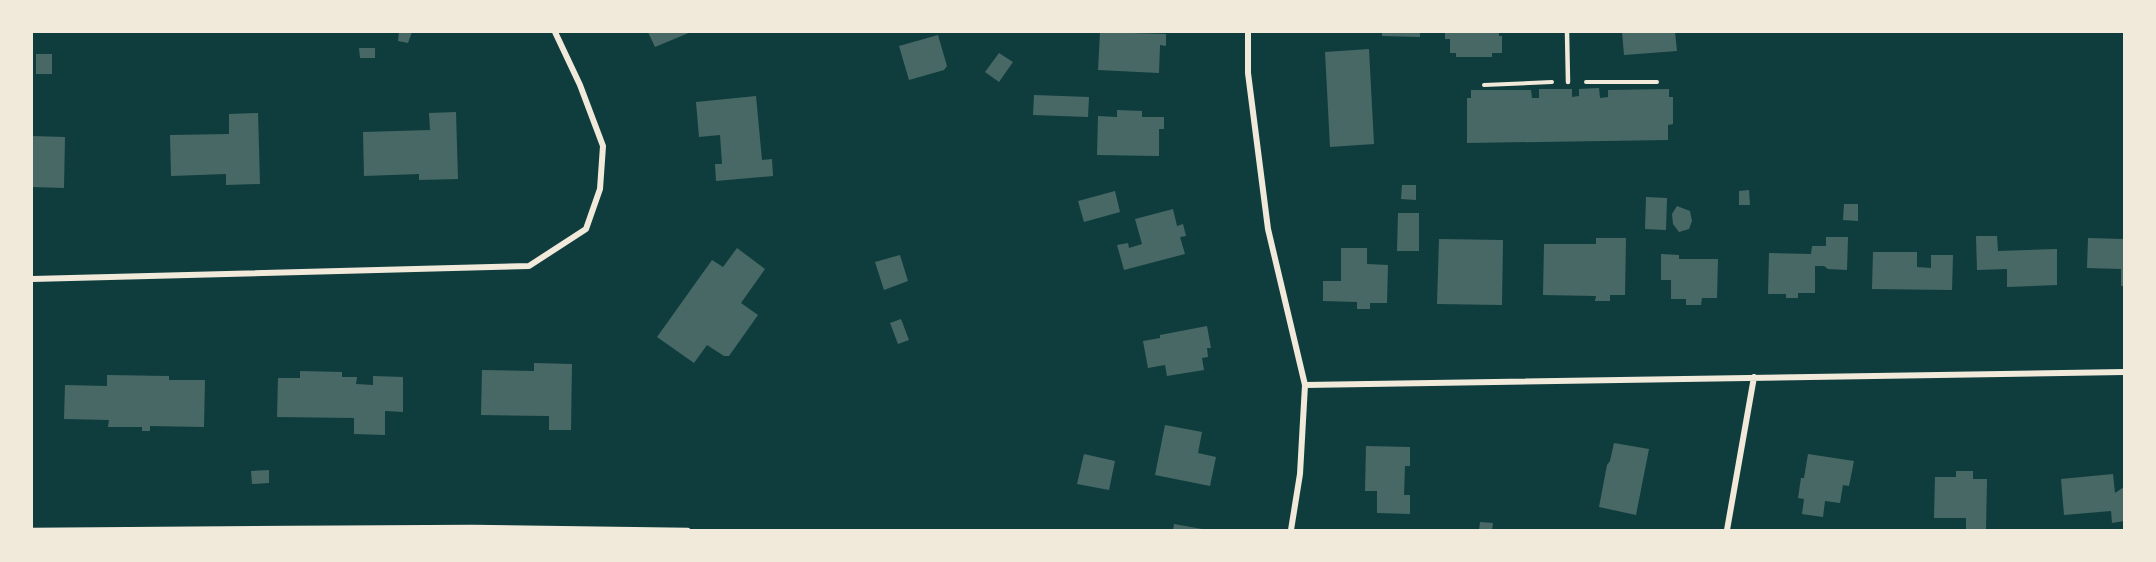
<svg xmlns="http://www.w3.org/2000/svg" width="2156" height="562" font-family="'Roboto Condensed',sans-serif">
<style>
.building{fill:#486865}
.lines{fill:none;stroke-linecap:round;stroke-linejoin:round}
.path{stroke:#f1e9da;stroke-width:4}
.service{stroke:#f1e9da;stroke-width:4.5}
.minor{stroke:#f1e9da;stroke-width:6}
</style>
<rect width="100%" height="100%" fill="#0f3d3e"/>
<path class="building" d="M399 32H412L408 43 398 41Z
M648 32H691L655 47Z
M1100 32 1166 34V46L1160 45 1159 73 1098 70Z
M1382 32H1420V37L1382 36Z
M1445 32H1499V36H1502V53H1492V57H1456V53H1450V39H1445Z
M1622 32H1675L1677 51 1624 55Z
M938 35 947 66 944 70 909 80 899 46Z
M359 48H375V58H360Z
M1369 49 1374 144 1330 147 1325 52Z
M999 53 1013 62 999 82 985 72Z
M36 54H52V74H36Z
M1599 88 1600 98 1608 97V90L1669 89V97H1673V124L1668 125V140L1467 143V98H1471V90H1531L1532 98H1539V89H1572V97L1579 96V89Z
M1034 95 1089 97 1088 117 1033 115Z
M756 96 762 160 772 159 773 176 716 181 715 164H722L720 135 699 137 696 102Z
M1117 110 1142 111V117H1164V129H1159V156L1097 155 1098 116 1117 117Z
M456 112 458 179 419 180V174L364 176 363 132 430 130 429 113Z
M258 113 260 184 226 185V174L171 176 170 135 229 134V114Z
M32 136 65 137 64 188 32 187Z
M1402 185H1416V200L1401 199Z
M1749 190 1750 205H1739V191Z
M1115 191 1120 212 1084 222 1078 201Z
M1646 197 1667 198 1666 230 1645 229Z
M1844 204H1858V221L1843 220Z
M1677 206 1690 211 1692 221 1689 229 1679 232 1673 224 1672 214Z
M1173 209 1177 226 1183 224 1186 236 1180 237 1185 254 1124 270 1117 245 1128 243 1129 248 1142 244 1135 219Z
M1398 213H1419V251H1397Z
M1976 236H1997L1998 251 2057 249V285L2007 287V269L1977 270Z
M1826 237H1848L1847 270 1828 269 1824 266H1815V293H1798V298H1786V294H1768L1769 253 1811 254 1812 246H1826Z
M1596 238H1626L1625 295H1610V301H1595L1596 296 1543 295 1544 244H1596Z
M2088 238 2124 239V286H2121V269L2087 268Z
M1439 239 1503 240 1502 305 1437 304Z
M737 248 765 269 741 303 758 315 729 356H724L707 345 694 363 657 337 712 260 723 267Z
M1341 248H1367V264L1388 265 1387 303H1370V309H1357V302L1323 301V281H1341Z
M1873 252H1917V267L1931 268V255H1953L1952 290 1872 289Z
M1661 254 1679 255V259H1718L1717 298H1702L1701 305H1686V299H1671V280H1661Z
M900 255 908 281 884 290 875 262Z
M901 319 909 340 898 344 890 323Z
M1207 326 1211 348H1207L1208 357 1202 358 1204 370 1167 376 1165 365 1148 368 1143 341 1160 338V335Z
M534 363 572 364 571 430H549V416L481 415 482 370 534 371Z
M300 371 342 372V377H357L356 384 373 385V376L403 377V412L385 411V435L354 434V418L277 417 278 378H300Z
M107 375 169 376V380H205L204 427 150 426V431H142V427H108L109 420 64 419 65 385 107 386Z
M1165 425 1202 432 1198 453 1216 457 1210 486 1155 475Z
M1614 443 1649 449 1636 515 1599 507 1607 465 1610 461Z
M1366 446 1410 447V466H1405L1404 495H1410V514L1377 513V491H1365Z
M1084 454 1115 461 1109 490 1077 484Z
M1808 454 1854 461 1849 486 1843 485 1840 503 1825 501 1823 517 1802 514 1804 499 1798 498 1801 478H1804Z
M269 470V483L252 484 251 471Z
M1956 471H1973V479H1987L1986 530 1966 529V518H1934L1935 477H1956Z
M2113 474 2115 493 2124 487V521L2112 523 2111 511 2064 515 2061 479Z
M1480 522 1493 523 1492 530H1479Z
M1174 524 1202 529V530H1173Z"/>
<g class="lines">
<path class="path" d="M1586 82H1657
M1484 85 1552 82"/>
<path class="service" d="M1567 32 1568 82
M32 530 292 528
M291 530 292 528 473 527 688 530"/>
<path class="minor" d="M1248 32V73L1268 229 1305 385 1300 474 1291 530
M32 279 529 266 586 229 600 189 603 146 580 85 555 32
M1305 385 2124 372
M1727 530 1754 377"/>
</g>
<rect width="2156" height="562" fill="none" stroke="#f1e9da" stroke-width="66"/>
</svg>
